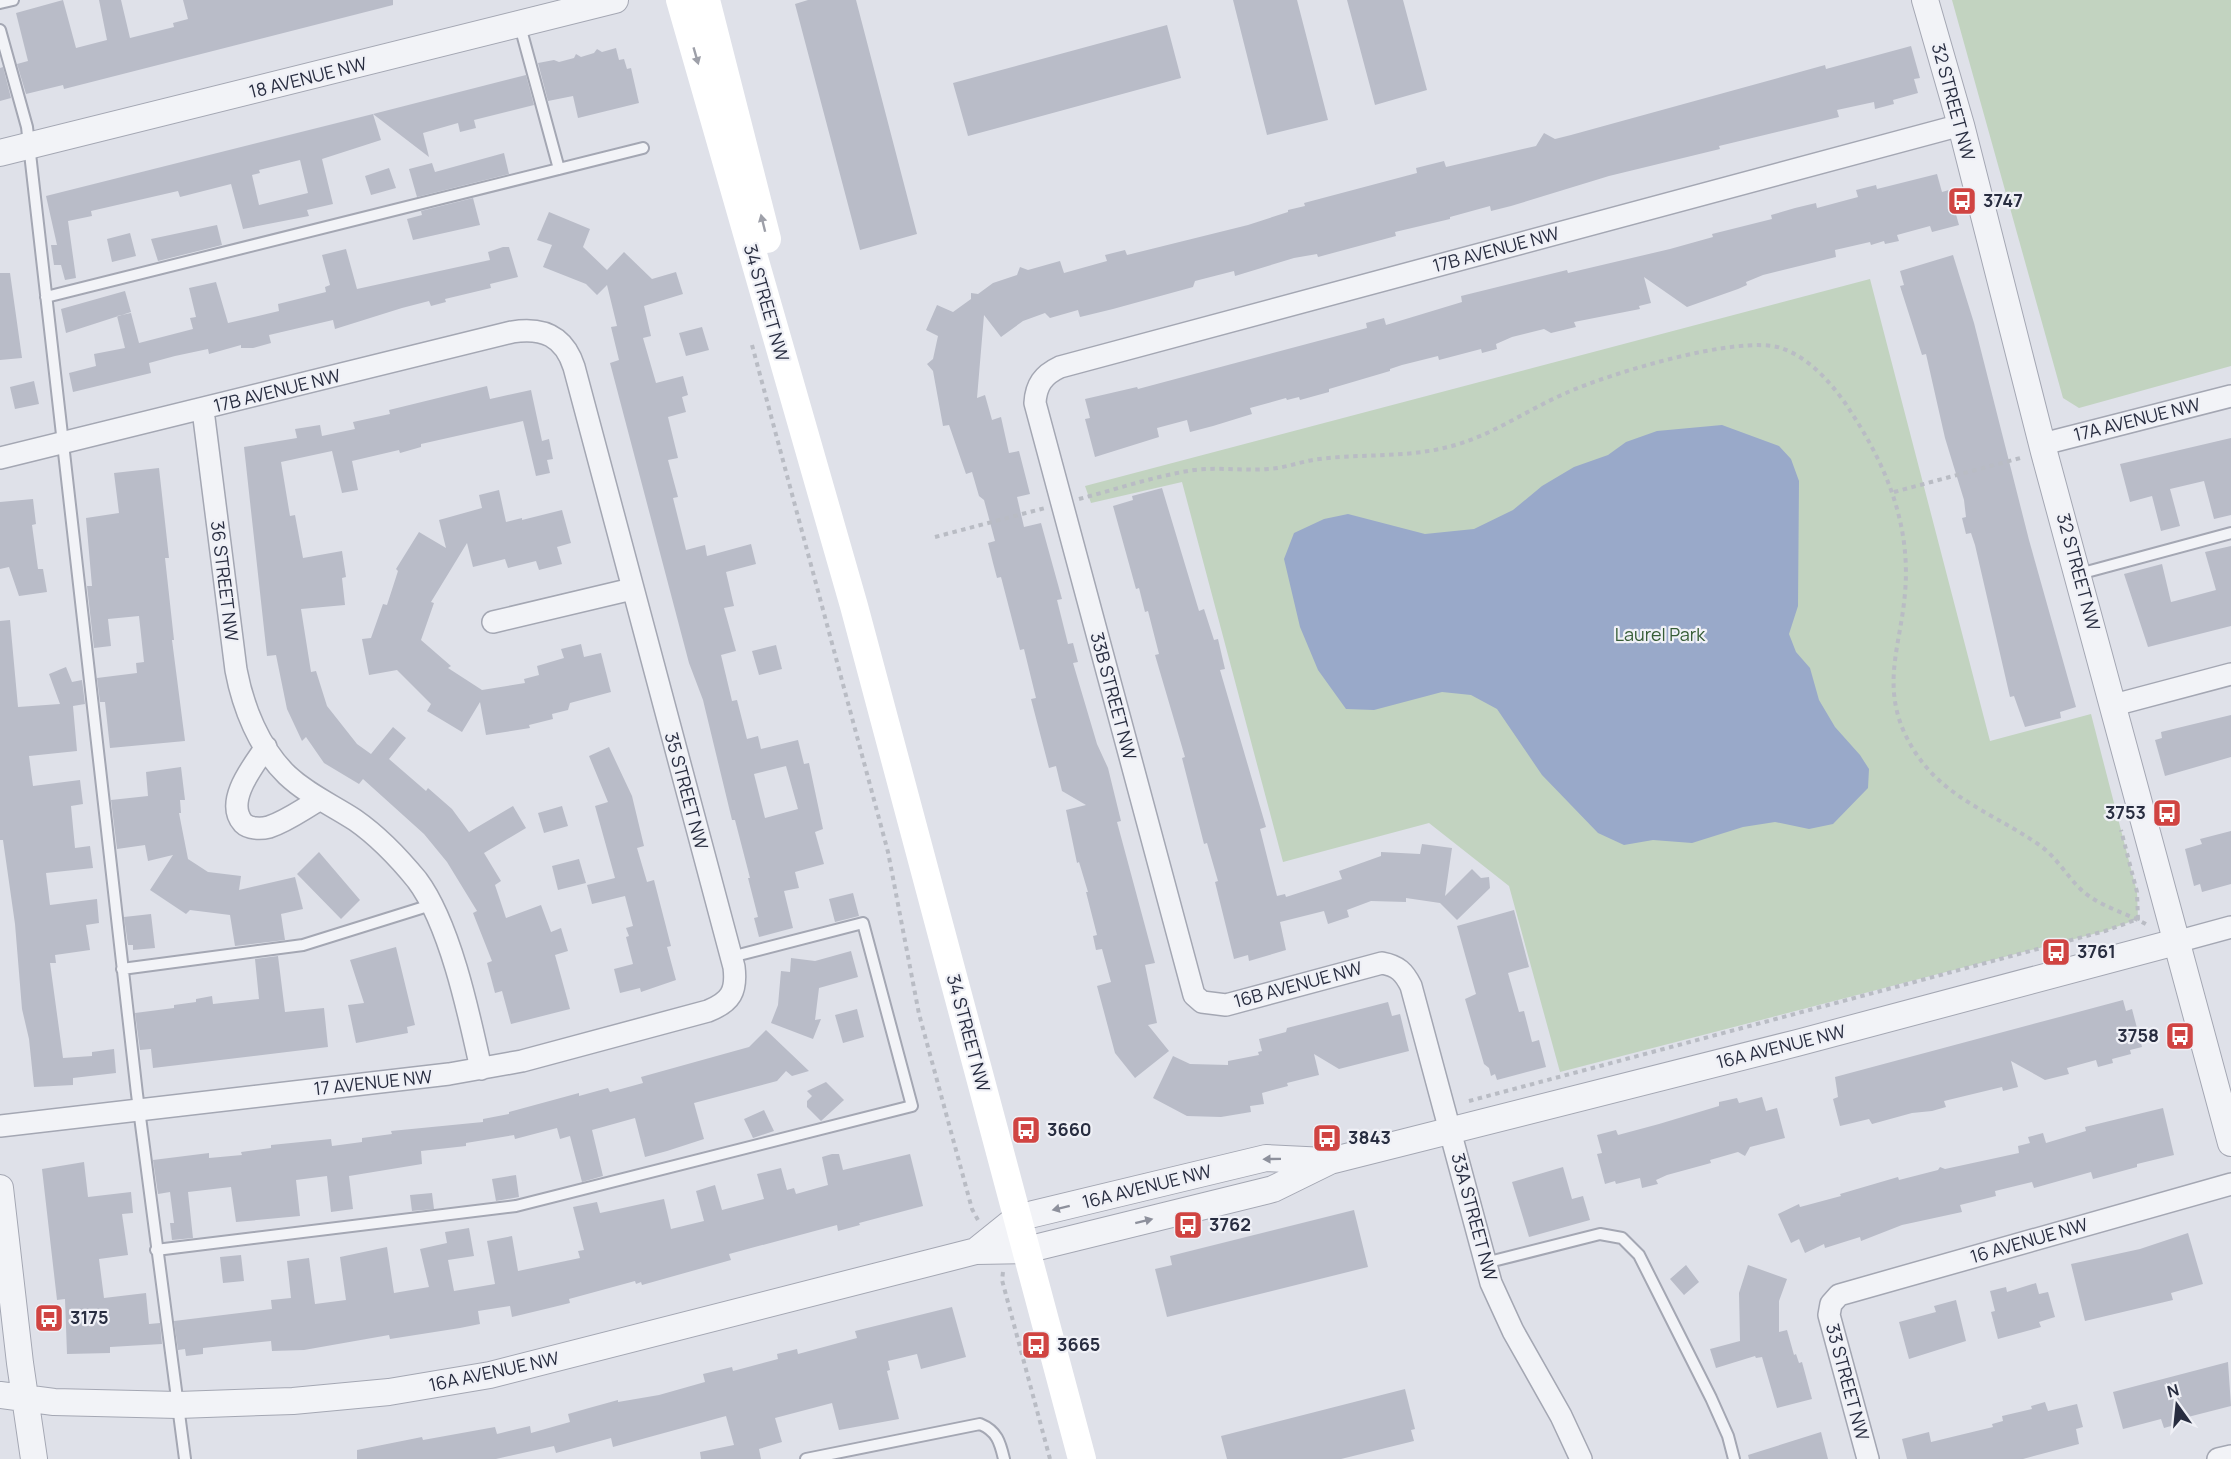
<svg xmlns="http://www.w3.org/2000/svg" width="2231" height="1459" font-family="Manrope,sans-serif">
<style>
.green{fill:#c2d3c0}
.water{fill:#99a9c9}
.building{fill:#b9bcc8;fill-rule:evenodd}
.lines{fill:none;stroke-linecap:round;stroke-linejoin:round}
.service-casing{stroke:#a4a7b3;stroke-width:14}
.minor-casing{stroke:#a4a7b3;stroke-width:24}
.tertiary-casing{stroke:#a4a7b3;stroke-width:28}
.path{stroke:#b9bcc4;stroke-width:4;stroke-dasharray:4.5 4.5;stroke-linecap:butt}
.service{stroke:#f2f3f7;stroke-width:10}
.minor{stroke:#f2f3f7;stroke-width:21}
.tertiary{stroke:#f2f3f7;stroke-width:26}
.secondary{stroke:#fff;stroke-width:28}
.oneway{fill:#9ea0a9}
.oneway2{fill:#8d909c}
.labels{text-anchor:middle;stroke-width:4.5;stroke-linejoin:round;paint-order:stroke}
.street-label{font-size:18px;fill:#282d40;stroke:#eff0f6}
.poi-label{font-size:18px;font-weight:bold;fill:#282d40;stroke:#eff0f6;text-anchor:start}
.park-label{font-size:18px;fill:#365c35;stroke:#eff0f6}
</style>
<rect width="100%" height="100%" fill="#dfe1e9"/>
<path class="green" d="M1952 0H2231V366L2079 408 2063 398Z
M1870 279 1990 741 2091 714 2137 892 2138 919 2105 931 1560 1072 1509 886 1429 823 1283 862 1182 482 1091 503 1085 486Z"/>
<path class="water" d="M1722 425 1779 446 1791 459 1799 481 1798 606 1789 634 1796 652 1810 668 1819 700 1835 727 1860 755 1869 769 1868 788 1833 824 1809 829 1775 822 1743 827 1692 843 1653 840 1624 845 1598 833 1542 775 1497 709 1471 695 1442 692 1374 710 1346 709 1318 670 1300 627 1284 559 1294 533 1324 519 1348 514 1425 534 1474 529 1513 510 1542 486 1574 467 1608 455 1626 442 1657 431Z"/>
<path class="building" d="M63 0 76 48 107 40 99 0H121L130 38 174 27 173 23 188 19 183 0H393V5L64 89 63 85 26 94 17 64 28 61 16 13Z
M808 0H856L917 234 860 250 795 4Z
M1233 0H1297L1328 120 1267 135Z
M1347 0H1403L1427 90 1375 105Z
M1167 25 1181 78 968 136 953 83Z
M1911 46 1920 78 1914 79 1918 93 1893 100 1894 104 1875 109 1874 102 1837 110 1839 117 1719 146 1720 149 1609 176 1511 206 1491 211 1490 206 1450 217V219L1395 232 1396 236 1318 257 1317 254 1294 258 1235 276 1234 271 1195 281 1193 287 1113 309 1080 317 1078 310 1050 318 1045 313 1023 321 1001 337 984 315 977 398 985 395 992 420 1001 417 1009 453 1019 451 1030 494 1017 497 1024 527 1041 523 1062 599 1057 600 1068 644 1073 643 1078 662 1073 663 1097 744 1108 768 1121 821 1117 822 1155 963 1145 965 1157 1023 1148 1025 1169 1051 1135 1078 1115 1053 1104 1012 1097 986 1111 982 1102 949 1096 950 1093 936 1097 935 1086 892H1088L1079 862 1077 863 1066 810 1086 805 1062 791 1056 766 1049 768 1031 699 1036 698 1024 649 1020 650 1001 577 997 578 993 563 988 543 995 541 987 511 984 500 979 496 972 472 966 474 949 425 943 426 933 371 927 364 933 359 938 336 926 330 937 305 953 312 971 299V293L978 294 993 283 1017 275 1020 267 1028 270 1060 261 1064 273 1107 261 1105 255 1125 250 1127 255 1248 225 1288 212V210L1305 206 1304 203 1417 173 1416 168 1444 161 1446 167 1536 146 1544 133 1555 139 1571 135 1825 65 1826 69Z
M616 48 619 60 624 59 627 69 631 68 639 103 578 118 573 96 548 101 538 63 554 60 559 62 574 58 576 54 581 57 594 53 597 49 602 52Z
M3 67 11 98 0 101V68Z
M526 75 534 105 474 120 476 128 460 132 458 123 423 133 429 157 373 114Z
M373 114 381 140 322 159 333 204 307 210 309 216 243 229 231 184 180 197 178 191 91 211 92 216 68 221 76 278 65 280 61 265H54L51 245H57L46 196ZM300 160 308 193 259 205 252 175 260 173 259 170Z
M504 153 509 174 417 197 409 169 432 163 435 172Z
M389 168 396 188 371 195 365 176Z
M1937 174 1942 192 1949 190 1959 225 1932 232 1930 226 1897 235 1899 241 1885 244 1884 241 1871 245 1870 242 1835 250 1836 257 1763 275 1746 282 1747 285 1738 289 1687 307 1644 277 1651 303 1639 306 1640 309 1574 322 1576 327 1551 333 1544 329 1512 337 1496 344 1497 349 1482 353 1481 349 1439 360 1438 356 1402 365 1390 369V371L1329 389V392L1300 400 1299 397 1287 400 1286 398 1250 408 1252 414 1213 426 1190 432 1187 420 1157 428 1159 437 1095 457 1085 419 1090 418 1085 399 1137 387 1138 389 1367 328 1366 323 1384 318 1386 325 1462 302 1461 296 1567 270 1568 273 1670 249 1713 237 1712 234 1772 219 1771 215 1795 208 1816 203 1817 208 1858 197 1856 190 1876 185 1877 189Z
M473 198 480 225 413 240 407 219 422 215 421 211Z
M549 212 590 229 583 247 607 270 624 252 652 279 676 272 683 294 644 306 651 336 643 338 656 383 683 376 688 395 682 397 686 412 668 417 678 458 668 460 678 497 673 498 686 550 705 545 707 556 751 544 756 564 726 572 734 606 724 608 736 651 721 655 732 701 737 700 747 739 758 736 761 749 798 740 804 764 809 763 823 829 815 832 824 864 795 872 799 888 784 891 793 928 759 937 754 918 758 917 748 878H750L735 820H732L703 700 689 663 610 363 619 360 611 327 617 326 607 285 597 295 586 284 543 267 552 245 537 240ZM786 766 798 809 765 818 754 774Z
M217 225 222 245 158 261 151 239Z
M130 233 136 256 112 262 107 239Z
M503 247H509L518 277 490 284 491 288 445 299 446 302 431 306 429 301 402 308 335 329 333 320 269 335 271 343 253 348H241V345L209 354 208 349 175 356 149 363 151 373 73 392 69 373 96 366 94 354 125 348 117 316 131 313 139 343 193 329 190 318 196 317 189 288 216 282 228 323 279 311 278 304 326 292 325 287 330 285 322 255 346 249 357 289 490 260 488 252Z
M1953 255 1974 323 2029 540 2076 707 2060 712 2061 718 2025 727 2014 696 2010 697 1975 545 1971 533 1966 534 1962 518 1966 517 1964 500 1945 438 1926 354 1922 355 1900 286 1904 285 1900 271Z
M0 273H10L22 358 0 360Z
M125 291 131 312 66 333 61 309Z
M702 327 709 350 686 356 679 333Z
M34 381 39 404 15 409 10 387Z
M487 386 490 399 531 390 542 441 549 439 553 459 547 460 550 473 536 476 523 421 421 444V447L400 453 399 450 352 461 358 490 342 493 332 451 281 462 290 516 295 515 303 558 342 551 346 577 342 578 345 605 301 609 311 672 316 671 327 706 357 744 371 754 393 727 406 738 389 759 426 791 428 788 452 809 469 832 513 806 526 828 484 853 501 881 495 885 506 918 541 905 551 932 561 928 568 951 555 955 570 1009 511 1024 502 991 495 993 487 963 492 961 473 913 477 911 447 862 424 834 363 779 359 784 324 763 306 737 302 741 287 709 276 655 267 656 244 447 297 438 295 429 320 425 322 436 355 429 353 422 390 414 389 410Z
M2231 438V515L2214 519 2204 481 2170 489 2180 526 2161 531 2152 496 2130 502 2120 464Z
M159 468 169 558H165L174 640H172L185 741 110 748 105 702H100L97 678 137 673 136 663 144 662 139 616 108 619 111 646 94 648 87 586H92L86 518 119 513 114 473Z
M1162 488 1199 611 1204 609 1214 640 1218 639 1225 669 1220 670 1266 827 1260 829 1277 896 1285 894 1286 897 1342 879 1339 871 1381 856V852L1420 854 1422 844 1452 848 1445 896 1472 869 1481 878 1489 877 1490 888 1457 920 1440 903 1406 898V902L1371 901 1347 910 1349 917 1328 924 1324 911 1280 922 1286 950 1249 961 1248 955 1234 959 1215 882 1218 881 1207 843 1204 844 1182 758 1185 757 1155 655 1159 654 1148 611 1145 612 1139 588 1136 589 1113 506 1133 500 1132 496Z
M499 490 506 522 522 518V520L562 510 571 543 557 547 562 564 539 570 536 561 508 568 505 559 473 567 467 543 431 602 434 603 421 640 451 666 448 668 482 690 525 683 524 679 539 675 537 666 564 658 561 649 581 644 584 657 601 653 611 692 570 703 568 710 552 714 553 719 529 725 530 728 486 735 480 702 462 732 427 711 431 704 397 670 369 675 362 639 371 638 383 604 387 605 398 571 396 569 419 532 446 548 439 520 482 508 479 495Z
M33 499 36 524 32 525 38 569H43L47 592 19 596 9 567 0 569V502Z
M2231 546V626L2148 647 2124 574 2162 564 2171 602 2175 601 2216 590 2205 552Z
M10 620 18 707 60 704 49 674 66 667 72 682 82 680 85 704 73 706 77 751 29 756 33 786 80 780 83 804 71 806 75 848 90 846 93 868 46 873 50 905 97 899 99 923 86 925 90 950 55 955 56 963H50L63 1058 92 1056V1052L114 1049 116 1073 73 1078V1085L34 1087 29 1039 22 1009 15 924 3 840H0V621Z
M776 645 782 669 759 675 752 651Z
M2231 715V757L2165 776 2155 740 2162 738 2161 732Z
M609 747 632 796 644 846 637 848 647 882 654 880 671 946 667 947 676 980 641 992 640 988 620 993 614 969 633 964 626 937 629 936 626 928 633 926 625 896 592 904 587 885 615 878 595 806 608 802 589 756Z
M181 767 185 800H180L181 813H179L188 859 208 872 241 876 239 890 295 877 303 909 281 914 285 940 235 946 230 915 190 910 186 914 150 890 173 855 148 861 145 845 117 849 111 800 148 796 146 772Z
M562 806 568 826 544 833 538 813Z
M2231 831V884L2202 892 2200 884 2194 886 2185 849 2202 844 2200 839Z
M319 852 360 900 341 919 297 874Z
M579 859 586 883 558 890 552 866Z
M853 893 859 916 835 922 829 899Z
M1514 910 1529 967 1508 973 1519 1012 1524 1011 1532 1042 1539 1040 1546 1067 1497 1080 1495 1074 1491 1076 1489 1068 1484 1064 1465 999 1476 994 1457 926Z
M151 914 155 948 133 950V945H128L124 917Z
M396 947 415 1025 407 1027 408 1033 356 1043 348 1005 364 1003 350 960Z
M851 951 858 977 819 988 815 1020 821 1019 813 1039 771 1023 778 1005 781 971 790 972 791 958 815 961Z
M278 956 285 1012 324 1008 328 1047 153 1068 151 1049 140 1050 135 1013 174 1008V1005L196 1002V999L212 996 213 1004 259 999 255 959Z
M2123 1000 2126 1011 2132 1009 2142 1047 2130 1050 2131 1054 2112 1059 2113 1063 2098 1067 2096 1060 2067 1068 2069 1074 2045 1080 2011 1061 2018 1087 2003 1091 2002 1087 1944 1101 1946 1107 1932 1111 1912 1113 1872 1124 1869 1119 1840 1126 1833 1099 1838 1097 1835 1077Z
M1388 1002 1392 1016 1400 1014 1409 1051 1339 1069 1314 1054 1319 1075 1287 1083 1288 1086 1262 1093 1264 1104 1250 1106 1251 1112 1221 1117 1187 1116 1153 1098 1173 1056 1190 1064 1228 1065V1061L1259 1055 1258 1052 1262 1051 1259 1039 1286 1032 1287 1028Z
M857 1009 864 1037 843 1043 835 1015Z
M766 1030 809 1071 792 1076 786 1071 777 1081 694 1103 704 1139 667 1151 645 1157 635 1118 592 1130 603 1176 582 1182 570 1136 560 1139 557 1128 515 1139 514 1135 466 1143V1146L421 1151 422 1164 349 1176 353 1209 331 1212 327 1176 296 1180 300 1216 236 1222 231 1187 188 1192 193 1238 172 1240 170 1223H174L170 1192 158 1194 153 1160 209 1153V1158L242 1155 241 1152 271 1148V1145L331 1139 332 1146 362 1142V1138L392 1134 391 1131 483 1122V1119L509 1114V1112L579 1093V1096L608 1088 610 1092 643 1083 641 1077 749 1047Z
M826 1082 844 1100 821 1121 807 1107V1101L812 1096 807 1091Z
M1762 1097 1766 1111 1777 1108 1785 1138 1750 1147 1745 1156 1738 1152 1710 1160 1711 1163 1667 1175 1656 1180 1658 1184 1642 1188 1640 1178 1616 1184 1615 1181 1605 1184 1597 1154 1602 1153 1597 1135 1616 1130 1618 1135 1659 1124 1719 1106V1102L1737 1098 1739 1103Z
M2163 1108 2174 1155 2137 1164V1167L2093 1179 2091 1172 2034 1188 2032 1182 1995 1191 1996 1196 1960 1205 1962 1212 1902 1225 1861 1241 1860 1237 1825 1248 1824 1244 1805 1253 1799 1239 1791 1243 1778 1214 1799 1204 1800 1207 1841 1196 1840 1194 1898 1177 1899 1180 1938 1170 1940 1167 1945 1169 2019 1153 2018 1146 2030 1143 2028 1137 2043 1133 2046 1143 2086 1131 2085 1127Z
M764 1110 774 1131 753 1138 744 1119Z
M832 1154H839L843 1170 910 1154 923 1206 859 1223 860 1225 838 1231 837 1225 729 1254 731 1260 642 1285 641 1282 636 1284 635 1281 569 1299 570 1303 537 1311 512 1317 510 1306 478 1311 480 1324 460 1328 390 1339 389 1335 304 1350 272 1351 271 1341 203 1348V1354L186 1356 185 1349 178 1350 174 1321 272 1309 271 1300 291 1298 287 1261 309 1258 315 1304 346 1300 340 1257 387 1247 394 1293 429 1287 420 1249 447 1243 445 1232 469 1228 474 1256 448 1260 454 1291 495 1284 487 1241 512 1236 518 1271 580 1258 578 1251 584 1250 573 1207 597 1202 600 1213 664 1199 671 1229 704 1221 696 1191 715 1185 722 1210 764 1199 757 1174 781 1168 787 1190 794 1188 796 1194 828 1185 822 1157Z
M84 1162 88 1197 131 1192 133 1213 122 1214 128 1255 99 1259 104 1298 146 1293 149 1324 160 1323 162 1344 110 1347V1353L67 1354 65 1299 57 1300 42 1169Z
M1563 1167 1572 1199 1583 1196 1590 1220 1529 1237 1512 1182Z
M516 1175 519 1197 496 1201 492 1179Z
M432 1193 434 1209 412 1211 410 1195Z
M1354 1210 1368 1267 1167 1317 1155 1269 1172 1265 1170 1256Z
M2188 1233 2203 1284 2171 1293 2173 1300 2085 1321 2071 1264 2140 1249Z
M241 1255 244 1281 223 1283 220 1257Z
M1686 1265 1699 1282 1684 1295 1670 1279Z
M1748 1265 1787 1279 1779 1301V1332L1787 1330 1794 1355 1796 1354 1799 1363 1802 1362 1812 1399 1777 1408 1762 1357 1756 1358 1755 1356 1716 1368 1710 1349 1740 1341 1739 1293Z
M2036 1283 2039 1294 2048 1292 2055 1317 2039 1322 2041 1327 1998 1339 1991 1312 1995 1311 1990 1291 2006 1287 2007 1292Z
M1956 1300 1966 1341 1909 1359 1899 1322 1936 1312 1934 1306Z
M952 1307 966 1357 921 1369 917 1354 888 1361 890 1370 887 1371 899 1419 839 1430 832 1403 775 1418 782 1442 759 1449 761 1459H701L700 1452 734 1445 726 1416 613 1447 611 1438 556 1453 554 1446 496 1459H357V1450L422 1437 423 1440 495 1427 497 1434 530 1426 531 1433 570 1422 568 1414 589 1408 618 1400V1402L659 1395 705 1382 703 1374 732 1367 733 1371 778 1359 777 1354 797 1349 798 1354 857 1338 855 1331Z
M2228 1362 2231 1406 2184 1418 2185 1422 2164 1428 2161 1419 2123 1429 2113 1392Z
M1405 1389 1415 1429 1411 1430 1414 1441 1341 1459H1227L1221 1436Z
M2045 1402 2048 1411 2077 1404 2083 1427 2076 1429 2079 1444 2023 1459H1907L1902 1439 1929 1432 1931 1442 1993 1427 1992 1424 2003 1421 2002 1416 2032 1409 2031 1406Z
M1821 1432 1828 1459H1749L1748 1455Z"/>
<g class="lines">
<g class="service-casing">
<path id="service" d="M0 3 13 0
M520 26 559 169
M0 30 27 127 137 1094 185 1459
M46 297 643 148
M2079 574 2231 533
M122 969 303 945 431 905
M156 1250 516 1206 912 1106 863 923 731 957
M1485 1263 1600 1234 1622 1238 1639 1255 1711 1398 1728 1436 1734 1459
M806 1459 980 1424C997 1431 1000 1442 1004 1459"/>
</g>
<g class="minor-casing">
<path id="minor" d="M203 410 236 670C243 707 259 748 287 775 307 794 332 805 355 820 378 836 399 858 417 880 450 924 469 1014 481 1069
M2043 444 2231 396
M0 458 512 332C543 327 564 336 574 367L734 967C737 991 731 1002 708 1011L522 1061 449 1074 0 1126
M493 622 632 589
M2114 705 2231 674
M266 747C254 765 224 801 243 823 249 829 261 829 269 827 287 821 303 809 319 800
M2176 942 2231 927
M1581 1459 1561 1416 1513 1331 1491 1283 1411 986C1404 972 1398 966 1382 963L1226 1005 1202 1002 1194 995 1035 403C1036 385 1043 375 1060 367L1961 125
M1868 1459 1829 1315 1831 1304 1839 1295 2231 1184
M2218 1459 2231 1456"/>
</g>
<g class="tertiary-casing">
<path id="tertiary" d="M1925 0 1961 125 2044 452 2231 1143
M0 153 615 0
M0 1188 20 1363 34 1459
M976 1251 1017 1218 1266 1158 1326 1161
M0 1395 54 1402 178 1405 293 1401 389 1392 490 1375 976 1251 1026 1250 1273 1189 1330 1161 1797 1043 2176 942"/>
</g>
<path class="path" d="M752 345 888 852 919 1014 972 1209 979 1222
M1894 492 2024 457
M1079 499C1117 489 1155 476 1194 470 1219 467 1243 471 1268 469 1286 468 1302 461 1319 459 1367 453 1410 459 1459 444 1497 432 1529 409 1566 393 1608 374 1739 334 1781 348 1811 358 1835 387 1851 412 1887 467 1911 526 1905 593 1901 643 1882 682 1904 732 1933 795 1985 808 2038 844 2059 858 2069 882 2089 896 2107 909 2130 914 2149 926
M935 537 1045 508
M1469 1101 2105 931 2138 919 2137 892 2121 830
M1003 1272 1002 1280 1050 1459"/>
<use href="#service" class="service"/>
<use href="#minor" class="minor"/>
<use href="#tertiary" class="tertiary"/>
<path class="secondary" d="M680 0 854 606 1082 1459
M706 0 767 239"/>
</g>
<defs><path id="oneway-solid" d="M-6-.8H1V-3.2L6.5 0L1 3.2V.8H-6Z" transform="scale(1.5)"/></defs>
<g class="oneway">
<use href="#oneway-solid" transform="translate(696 56) rotate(74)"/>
<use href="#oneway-solid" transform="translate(763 223) rotate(-104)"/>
</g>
<g class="oneway2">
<use href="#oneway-solid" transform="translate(1272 1159) rotate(179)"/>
<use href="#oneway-solid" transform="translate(1061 1208) rotate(166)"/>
<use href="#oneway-solid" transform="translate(1144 1221) rotate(-14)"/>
</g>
<defs>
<g id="bus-square" transform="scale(1.5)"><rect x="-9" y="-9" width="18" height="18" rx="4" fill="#d04442" stroke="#eff0f6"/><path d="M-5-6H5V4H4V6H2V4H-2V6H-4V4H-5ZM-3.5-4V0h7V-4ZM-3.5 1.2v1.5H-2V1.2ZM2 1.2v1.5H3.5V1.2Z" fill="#fff"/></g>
</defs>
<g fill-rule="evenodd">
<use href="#bus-square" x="1962" y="201"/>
<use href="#bus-square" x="2167" y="813"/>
<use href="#bus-square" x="2056" y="952"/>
<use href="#bus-square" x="2180" y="1036"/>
<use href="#bus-square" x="1026" y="1130"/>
<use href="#bus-square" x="1327" y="1138"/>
<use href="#bus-square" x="1188" y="1225"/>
<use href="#bus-square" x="49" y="1318"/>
<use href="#bus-square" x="1036" y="1345"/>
</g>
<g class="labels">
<g class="street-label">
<text transform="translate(308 78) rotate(-14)" y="6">18 AVENUE NW</text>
<text transform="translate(1953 102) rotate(75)" y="6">32 STREET NW</text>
<text transform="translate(1496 250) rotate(-15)" y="6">17B AVENUE NW</text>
<text transform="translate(766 303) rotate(74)" y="6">34 STREET NW</text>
<text transform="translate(277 391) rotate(-14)" y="6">17B AVENUE NW</text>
<text transform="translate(2137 420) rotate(-14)" y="6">17A AVENUE NW</text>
<text transform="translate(2078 572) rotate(75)" y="6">32 STREET NW</text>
<text transform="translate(224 581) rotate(83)" y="6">36 STREET NW</text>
<text transform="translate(1113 696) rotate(75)" y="6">33B STREET NW</text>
<text transform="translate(686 791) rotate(75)" y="6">35 STREET NW</text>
<text transform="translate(1298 985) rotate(-15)" y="6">16B AVENUE NW</text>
<text transform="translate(968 1033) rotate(75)" y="6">34 STREET NW</text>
<text transform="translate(1781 1047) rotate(-14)" y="6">16A AVENUE NW</text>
<text transform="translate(373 1083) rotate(-6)" y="6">17 AVENUE NW</text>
<text transform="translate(1147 1187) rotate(-14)" y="6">16A AVENUE NW</text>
<text transform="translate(1474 1217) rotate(75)" y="6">33A STREET NW</text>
<text transform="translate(2029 1241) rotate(-16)" y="6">16 AVENUE NW</text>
<text transform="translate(494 1372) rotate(-12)" y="6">16A AVENUE NW</text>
<text transform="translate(1847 1382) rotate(75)" y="6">33 STREET NW</text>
</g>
<g class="poi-label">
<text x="1983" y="207">3747</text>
<text x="2146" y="819" text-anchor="end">3753</text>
<text x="2077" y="958">3761</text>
<text x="2159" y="1042" text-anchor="end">3758</text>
<text x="1047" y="1136">3660</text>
<text x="1348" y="1144">3843</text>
<text x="1209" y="1231">3762</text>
<text x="70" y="1324">3175</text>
<text x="1057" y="1351">3665</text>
</g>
<g class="park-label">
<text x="1660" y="641">Laurel Park</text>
</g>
</g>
<g transform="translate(2177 1405) rotate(345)" stroke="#eff0f6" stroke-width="4.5" paint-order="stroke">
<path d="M0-4.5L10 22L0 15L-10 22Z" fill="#282d40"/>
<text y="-9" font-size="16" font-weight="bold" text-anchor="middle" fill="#282d40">N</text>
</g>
</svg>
